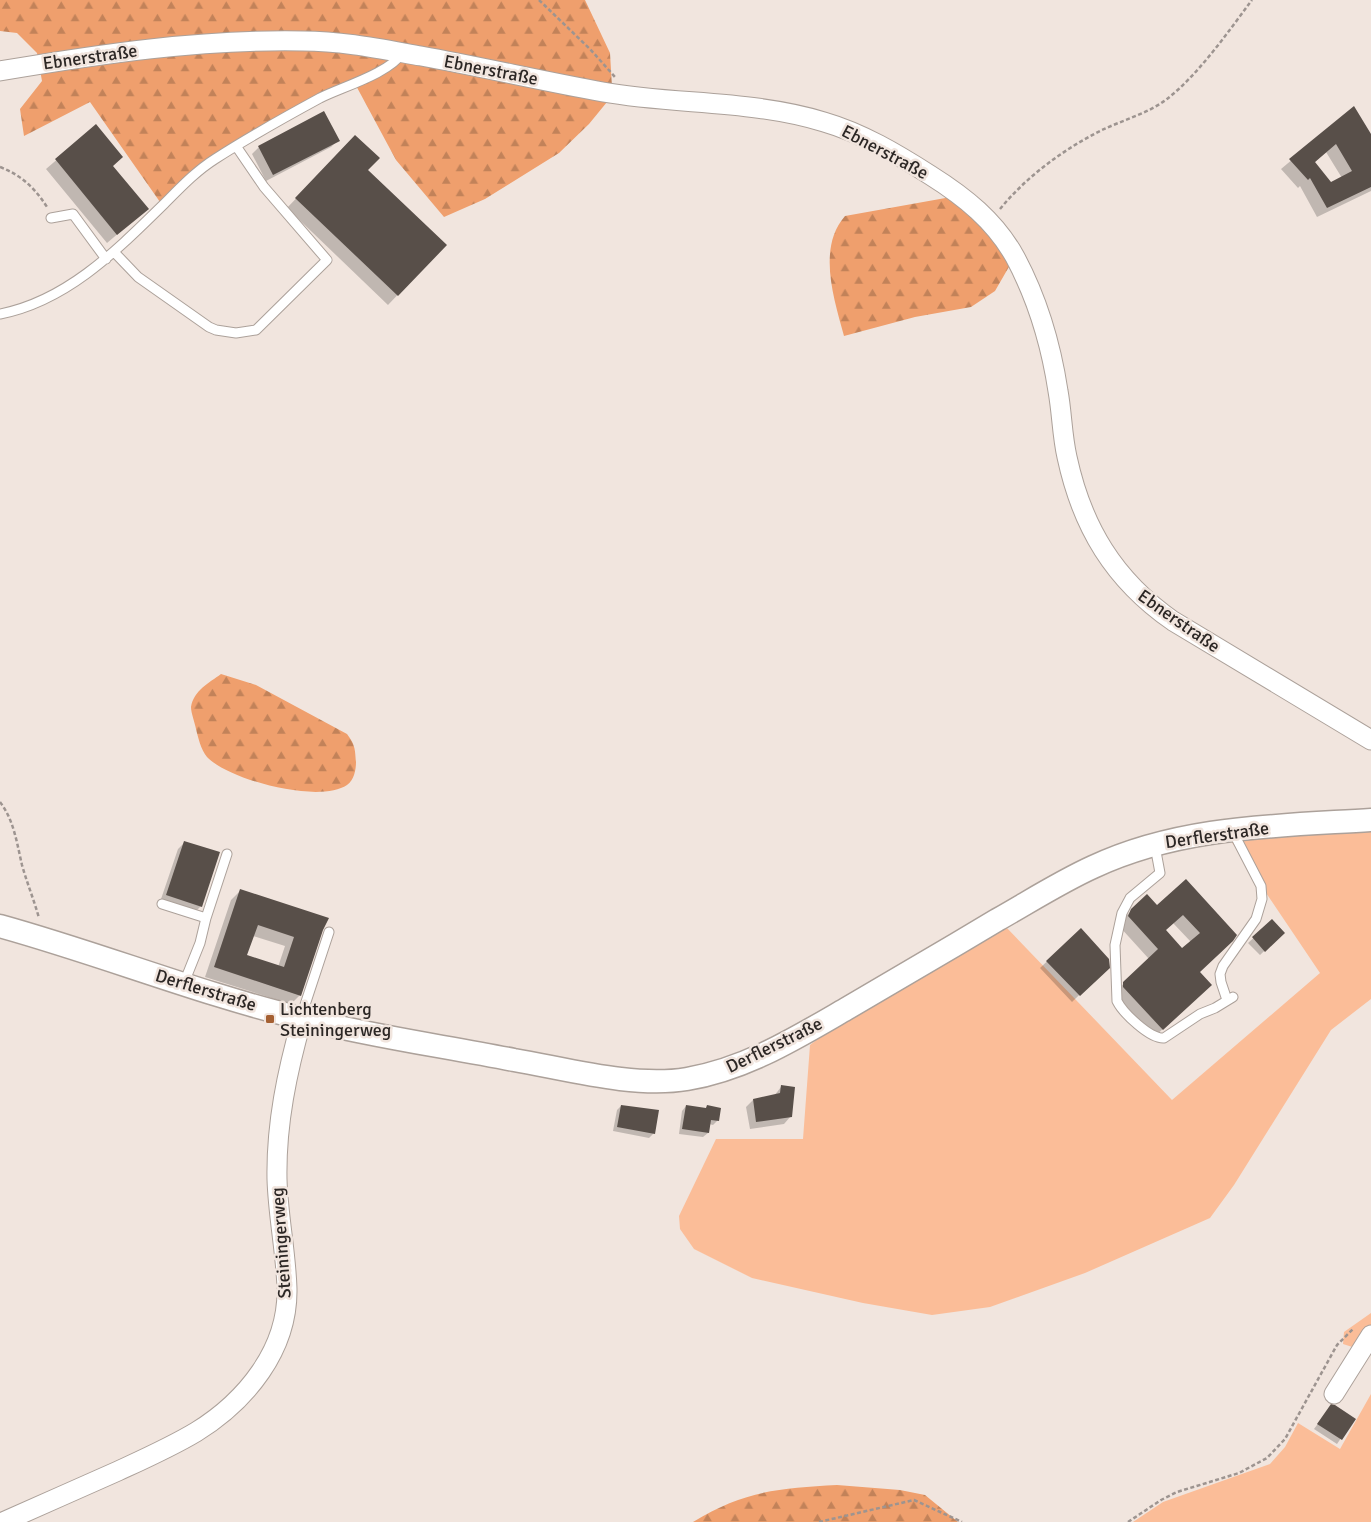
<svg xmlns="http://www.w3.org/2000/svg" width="1371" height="1522" font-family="Signika,sans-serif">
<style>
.green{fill:#fbbd98}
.forest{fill:url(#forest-firs)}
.shadow{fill:#0003;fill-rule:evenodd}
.building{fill:#584f49;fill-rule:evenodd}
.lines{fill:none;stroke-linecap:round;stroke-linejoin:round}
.service-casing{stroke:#aca19a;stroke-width:11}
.minor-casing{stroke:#aca19a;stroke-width:21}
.tertiary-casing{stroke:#aca19a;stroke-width:25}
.path{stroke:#9d9490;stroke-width:2.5;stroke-dasharray:4 2.5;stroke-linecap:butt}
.service{stroke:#fff;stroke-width:9}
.minor{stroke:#fff;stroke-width:19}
.tertiary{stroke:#fff;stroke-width:22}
.poi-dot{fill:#a56032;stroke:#f1e5de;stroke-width:2}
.labels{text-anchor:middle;stroke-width:5;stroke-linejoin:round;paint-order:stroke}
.street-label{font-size:18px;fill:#2c2725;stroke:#f1e5de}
.poi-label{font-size:18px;fill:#2c2725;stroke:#f1e5de;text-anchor:start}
</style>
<defs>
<pattern id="forest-firs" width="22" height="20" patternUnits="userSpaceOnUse" patternTransform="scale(1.25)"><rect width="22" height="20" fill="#ef9f6d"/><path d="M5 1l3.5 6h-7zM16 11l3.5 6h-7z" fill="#c28259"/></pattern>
</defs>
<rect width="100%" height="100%" fill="#f1e5de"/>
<path class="green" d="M1371 827V999L1331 1030 1234 1185 1210 1218 1085 1273 990 1307 932 1315 863 1303 752 1278 694 1249 680 1229 679 1216 716 1139H803L810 1045 841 1021 1005 926 1172 1100 1320 973 1229 838Z
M1371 1313V1353L1343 1344 1344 1332Z
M1371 1394V1522H1133L1163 1502 1270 1464 1285 1447 1298 1423 1340 1449Z"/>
<path class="forest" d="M0 0H585L610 53 612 87 607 102 589 124 559 153 485 199 444 217 396 160 353 80 258 128 160 202 90 102 24 136 20 109 42 81 37 53 17 33 0 31Z
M951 197 996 239 1010 265 995 291 971 307 915 317 844 336C834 299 817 248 845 216Z
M221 674 256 685 347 734C355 745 355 748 356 762 356 770 354 780 347 785 319 804 229 780 207 757 201 750 198 737 196 729 195 723 191 713 191 707 194 690 209 683 221 674Z
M837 1485 900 1490 925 1495 958 1522H693C743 1491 780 1488 837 1485Z"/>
<path class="shadow" d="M1354 108 1371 136V191L1317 217 1300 186 1298 188 1281 169ZM1326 152 1342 178 1330 183 1314 163Z
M96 126 112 166 147 209 107 243 46 169Z
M338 140 331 147 266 181 252 154 259 147Z
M346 146 366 170 445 245 388 305 287 208Z
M185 842 201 906 194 913 160 902 178 849Z
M1186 881 1222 951 1198 972 1201 994 1153 1038 1114 993 1149 959 1119 926 1122 920 1132 910 1157 907ZM1173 923 1191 942 1182 950 1165 930Z
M240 891 322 930 300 995 291 1004 205 977 231 900ZM253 936 285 946 278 967 246 956Z
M1272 921 1283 933 1260 955 1248 943Z
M1080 930 1108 967 1072 1002 1040 968Z
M781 1087 791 1116 784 1124 750 1129 746 1107 753 1100 774 1096Z
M621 1106 654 1133 649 1138 613 1131 617 1110Z
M686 1106 705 1109 707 1107 718 1120 713 1125 709 1124 708 1133 703 1137 679 1134 682 1111Z
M1331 1406 1354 1419 1337 1444 1314 1429Z"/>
<path class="building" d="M1354 106 1371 134V187L1327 208 1310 178 1308 180 1289 159ZM1336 144 1352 171 1331 182 1315 162Z
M324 111 340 141 273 175 258 146Z
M96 124 123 157 113 166 149 209 117 235 55 159Z
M355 135 380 158 368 170 447 245 398 296 295 198Z
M184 841 220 852 202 907 166 895Z
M1186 879 1237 935 1233 941 1200 972 1212 985 1163 1030 1123 987V982L1158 949 1128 916 1131 909 1147 894 1157 905ZM1183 915 1200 933 1182 948 1166 930Z
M240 889 329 918 323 930 301 996 214 967ZM258 925 294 937 284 967 247 955Z
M1272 919 1285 933 1265 952 1252 937Z
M1081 928 1109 959 1110 968 1080 996 1046 961Z
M781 1085 795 1087 792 1117 756 1122 753 1099 780 1093Z
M621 1105 659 1110 655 1134 617 1127Z
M686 1105 706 1108 707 1105 721 1108 719 1121 711 1120 709 1133 682 1129Z
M1331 1404 1335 1405 1356 1419 1342 1440 1317 1424Z"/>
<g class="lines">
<g class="service-casing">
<path id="service" d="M51 218 73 214 106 259
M114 252 138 277 209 327 216 330 236 333 256 330 327 260 264 187 236 146
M0 314C67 301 117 250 164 204 180 188 196 171 215 159 249 137 285 117 320 98 342 87 390 73 402 53
M1155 846 1160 873 1130 898 1122 913 1115 945 1117 1001C1123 1013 1150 1039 1164 1038L1200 1014 1215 1008 1233 997
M162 904 206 918
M184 983 200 943 206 918 227 854
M1227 1000 1221 982 1220 974 1223 966 1256 919 1262 899 1261 886 1233 832
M301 1017 329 932"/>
</g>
<g class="minor-casing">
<path id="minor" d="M0 71C100 54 201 39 303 41 343 41 381 49 421 56 482 67 542 81 603 92 676 105 753 100 824 122 862 133 897 154 930 175 965 197 995 221 1015 257 1037 298 1051 345 1058 391 1062 413 1062 435 1067 457 1082 527 1114 580 1173 621L1371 740
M1334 1394 1371 1335
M3 1522C41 1505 80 1488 118 1471 144 1459 171 1447 196 1432 246 1401 288 1350 287 1289 286 1252 278 1216 277 1179 276 1124 287 1072 302 1019"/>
</g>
<g class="tertiary-casing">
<path id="tertiary" d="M0 926C101 954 198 993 300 1018 370 1036 443 1046 514 1060 567 1069 634 1088 687 1079 746 1069 796 1038 846 1009 897 979 947 950 997 920 1029 902 1060 882 1093 867 1180 826 1276 826 1371 820"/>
</g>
<path class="path" d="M539 0 590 49 615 77
M0 167C21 175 35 188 47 207
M1000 209C1027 176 1064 149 1102 130 1123 120 1149 113 1167 99 1199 74 1228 32 1252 0
M0 802C14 820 17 844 22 865 27 883 34 900 39 918
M819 1522 914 1500 962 1522
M1128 1522 1161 1500 1177 1492 1239 1473 1267 1458 1285 1439 1337 1345 1353 1329"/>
<use href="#service" class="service"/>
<use href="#minor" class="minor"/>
<use href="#tertiary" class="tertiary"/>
</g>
<rect class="poi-dot" x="265" y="1014" width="10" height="10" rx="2.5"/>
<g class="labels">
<g class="street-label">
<text transform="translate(90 57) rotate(-8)" y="6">Ebnerstraße</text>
<text transform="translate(491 70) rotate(11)" y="6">Ebnerstraße</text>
<text transform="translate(885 152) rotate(28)" y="6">Ebnerstraße</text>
<text transform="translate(1179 621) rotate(35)" y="6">Ebnerstraße</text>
<text transform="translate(1217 835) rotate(-8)" y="6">Derflerstraße</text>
<text transform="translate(206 990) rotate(17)" y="6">Derflerstraße</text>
<text transform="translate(774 1045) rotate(-26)" y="6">Derflerstraße</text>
<text transform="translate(281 1243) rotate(-94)" y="6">Steiningerweg</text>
</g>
<g class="poi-label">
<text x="280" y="1015">Lichtenberg<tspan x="280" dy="21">Steiningerweg</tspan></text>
</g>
</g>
</svg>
